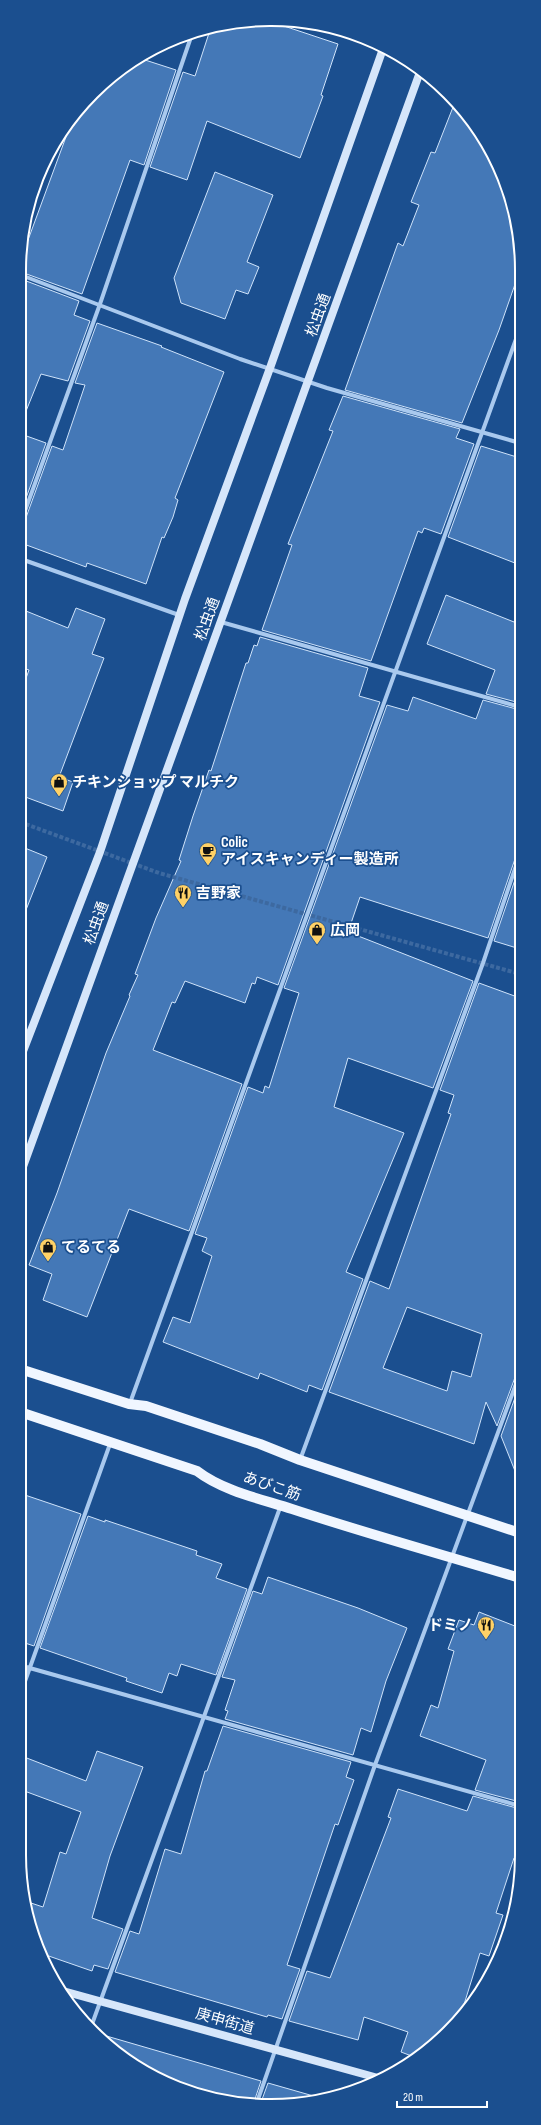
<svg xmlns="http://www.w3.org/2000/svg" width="541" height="2125" font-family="'Sofia Sans Condensed','Noto Sans JP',sans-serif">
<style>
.building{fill:#4478b7;stroke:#cfe3fa;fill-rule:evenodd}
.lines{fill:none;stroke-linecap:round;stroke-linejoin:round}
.street-tunnel{stroke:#3d69a0;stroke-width:4;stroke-dasharray:4 2;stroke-linecap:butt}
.street{stroke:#a9c9ee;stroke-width:4}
.secondary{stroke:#d6e6fa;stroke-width:8}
.primary{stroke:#f0f6ff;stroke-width:10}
.labels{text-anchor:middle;stroke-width:3.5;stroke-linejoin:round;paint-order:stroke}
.street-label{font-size:15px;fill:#fff;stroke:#1b4f8f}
.poi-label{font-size:15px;font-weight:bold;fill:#fff;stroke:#1b4f8f;text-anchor:start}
.rim{fill:none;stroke:#fff;stroke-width:2}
</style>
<rect width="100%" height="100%" fill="#1b4f8f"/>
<path class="building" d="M275 23 338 44 321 95 323 96 300 158 207 121 187 180 150 167 183 72 195 76 211 27Z
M142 59 176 70 144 165 130 160 82 294 21 272V259L70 126 118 71Z
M455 102 496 159 520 238V270L499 330 462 423 345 390 398 243 403 246 419 205 411 202 431 152 435 153Z
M215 172 273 195 247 262 259 267 248 294 236 290 225 319 181 303 174 278Z
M21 279 79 301 74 315 90 321 68 381 41 374 22 421Z
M97 323 162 346 161 347 224 372 175 498 178 500 173 517 164 538 162 537 146 584 87 563 86 567 21 543V525L24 523 52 446 63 450 85 385 75 383Z
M343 396 460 429 456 438 474 444 441 534 424 528 422 533 418 531 371 661 262 630 292 545 288 544 333 431 329 430Z
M21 434 46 443 21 512Z
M481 446 520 458V565L448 537Z
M446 595 514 622 520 611V703L486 694 495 670 427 644Z
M76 608 105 619 92 654 104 658 59 777 73 782 63 811 20 795 21 692 29 670 21 667V609L68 628Z
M260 637 368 668 359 696 380 702 278 985 257 977 255 984 252 983 245 1003 185 981 175 1003 172 1002 153 1050 242 1084 189 1231 129 1209 87 1317 43 1300 52 1274 29 1265 57 1193 106 1053 130 996 129 995 138 975 135 974 156 918 181 861 179 860 193 816 209 770 211 771 246 663H248L254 645 257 646Z
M413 697 476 719 483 700 520 710V851L517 853 488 938 360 897 348 932 473 981 433 1088 348 1058 334 1107 404 1133 346 1272 363 1279 322 1390 309 1385 307 1392 260 1373 258 1379 163 1342 173 1317 190 1323 212 1256 202 1251 207 1238 195 1234 248 1087 263 1093 265 1086 269 1088 299 993 284 988 387 705 408 711Z
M20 846 47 857 22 920 20 919Z
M520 865V949L494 941Z
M479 983 520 998V1370L517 1372 497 1426 486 1402 474 1444 329 1392 370 1281 389 1289 451 1114 448 1113 454 1095 440 1090ZM407 1307 482 1334 471 1377 452 1371 447 1391 383 1368Z
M520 1384V1481H519L501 1436Z
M19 1493 81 1514 34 1646 19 1641Z
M88 1516 105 1522V1520L197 1551 196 1555 222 1564 216 1578 247 1589 216 1675 181 1664 177 1676 169 1673 162 1693 126 1681 127 1678 40 1648Z
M268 1577 358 1608 407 1628 386 1681 371 1732 361 1728 353 1755 225 1719 228 1711 225 1710 235 1680 222 1677 253 1591 262 1594Z
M479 1612 520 1628V1802L475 1790 486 1760 420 1736 431 1705 438 1708 454 1651 448 1649 459 1620 474 1625Z
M223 1726 351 1762 346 1777 354 1780 338 1825 335 1824 287 1965 300 1969 282 2019 268 2015 267 2017 115 1972 130 1931 139 1934 165 1849 181 1854 205 1771H207Z
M97 1751 143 1767 110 1856 92 1918 123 1929 108 1969 94 1965 92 1971 40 1953 38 1951 28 1902 43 1907 60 1852 66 1854 81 1812 19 1789V1755L86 1781Z
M398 1789 467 1811 473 1796 520 1809V1860L514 1858 496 1913 503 1915 489 1956 480 1953 462 2011 424 2054 417 2058 401 2052 408 2032 364 2017 358 2040 289 2021 307 1971 330 1978 391 1818 388 1817Z
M103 2035 261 2081 253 2105 159 2080 102 2036Z
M268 2083 317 2097 260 2105Z"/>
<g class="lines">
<path class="street-tunnel" d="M20 822 159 873 520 974"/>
<path class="street" d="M21 275 240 359 327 388 520 443
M21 522 100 304 192 34
M21 559 179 615
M221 622 520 707
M130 1403 520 328
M300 1460 483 963 520 854
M19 1665 520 1806
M19 1698 110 1444
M487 1981 495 1962
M91 2027 281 1505
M256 2105 375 1765 520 1373"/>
<path class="secondary" d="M20 1059 100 852 185 599 270 368 384 46
M20 1175C152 807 288 440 420 72
M63 1991 378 2078"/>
<path class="primary" d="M20 1369 129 1404 146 1406 260 1444 300 1460 520 1533
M20 1412 197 1471C223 1491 261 1499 292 1509 368 1534 444 1555 520 1578"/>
</g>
<defs>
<g id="shop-pin" transform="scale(0.9)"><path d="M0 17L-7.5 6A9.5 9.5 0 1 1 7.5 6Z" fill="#ffd166" stroke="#1b4f8f"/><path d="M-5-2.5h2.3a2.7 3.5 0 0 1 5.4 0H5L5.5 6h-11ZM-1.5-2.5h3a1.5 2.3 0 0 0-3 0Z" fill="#111"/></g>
<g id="cafe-pin" transform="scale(0.9)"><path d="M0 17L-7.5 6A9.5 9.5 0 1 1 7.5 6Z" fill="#ffd166" stroke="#1b4f8f"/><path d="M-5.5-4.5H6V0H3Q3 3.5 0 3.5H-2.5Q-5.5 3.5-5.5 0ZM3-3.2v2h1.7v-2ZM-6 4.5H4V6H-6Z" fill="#111"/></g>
<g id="restaurant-pin" transform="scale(0.9)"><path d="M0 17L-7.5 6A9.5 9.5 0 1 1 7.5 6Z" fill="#ffd166" stroke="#1b4f8f"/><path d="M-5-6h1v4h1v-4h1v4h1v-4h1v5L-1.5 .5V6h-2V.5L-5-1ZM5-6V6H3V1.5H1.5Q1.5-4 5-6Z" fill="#111"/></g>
</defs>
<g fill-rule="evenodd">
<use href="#shop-pin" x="59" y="782"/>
<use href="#cafe-pin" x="208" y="851"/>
<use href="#restaurant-pin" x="183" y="893"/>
<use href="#shop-pin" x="317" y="930"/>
<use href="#shop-pin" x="48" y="1247"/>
<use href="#restaurant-pin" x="486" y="1625"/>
</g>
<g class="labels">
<g class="street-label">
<text transform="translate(318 315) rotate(-70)" y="5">松虫通</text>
<text transform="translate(207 619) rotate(-70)" y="5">松虫通</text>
<text transform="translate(96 923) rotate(-70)" y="5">松虫通</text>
<text transform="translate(272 1486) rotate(19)" y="5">あびこ筋</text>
<text transform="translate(225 2021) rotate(16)" y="5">庚申街道</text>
</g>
<g class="poi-label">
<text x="72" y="787">チキンショップ マルチク</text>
<text x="221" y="847">Colic<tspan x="221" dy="17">アイスキャンディー製造所</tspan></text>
<text x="196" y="898">吉野家</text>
<text x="330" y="935">広岡</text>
<text x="61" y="1252">てるてる</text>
<text x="473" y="1630" text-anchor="end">ドミノ</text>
</g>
</g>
<path d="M0 0H541V2125H0ZM270 26H271A244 244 0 0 1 515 270V1855A244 244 0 0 1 271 2099H270A244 244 0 0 1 26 1855V270A244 244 0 0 1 270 26Z" fill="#1b4f8f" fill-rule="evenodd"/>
<path class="rim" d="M270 26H271A244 244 0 0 1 515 270V1855A244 244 0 0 1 271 2099H270A244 244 0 0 1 26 1855V270A244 244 0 0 1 270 26Z"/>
<path d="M397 2101v6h90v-6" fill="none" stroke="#ffffff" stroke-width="2"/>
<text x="403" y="2101" font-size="12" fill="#ffffff" stroke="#1b4f8f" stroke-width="3" paint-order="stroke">20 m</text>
</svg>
